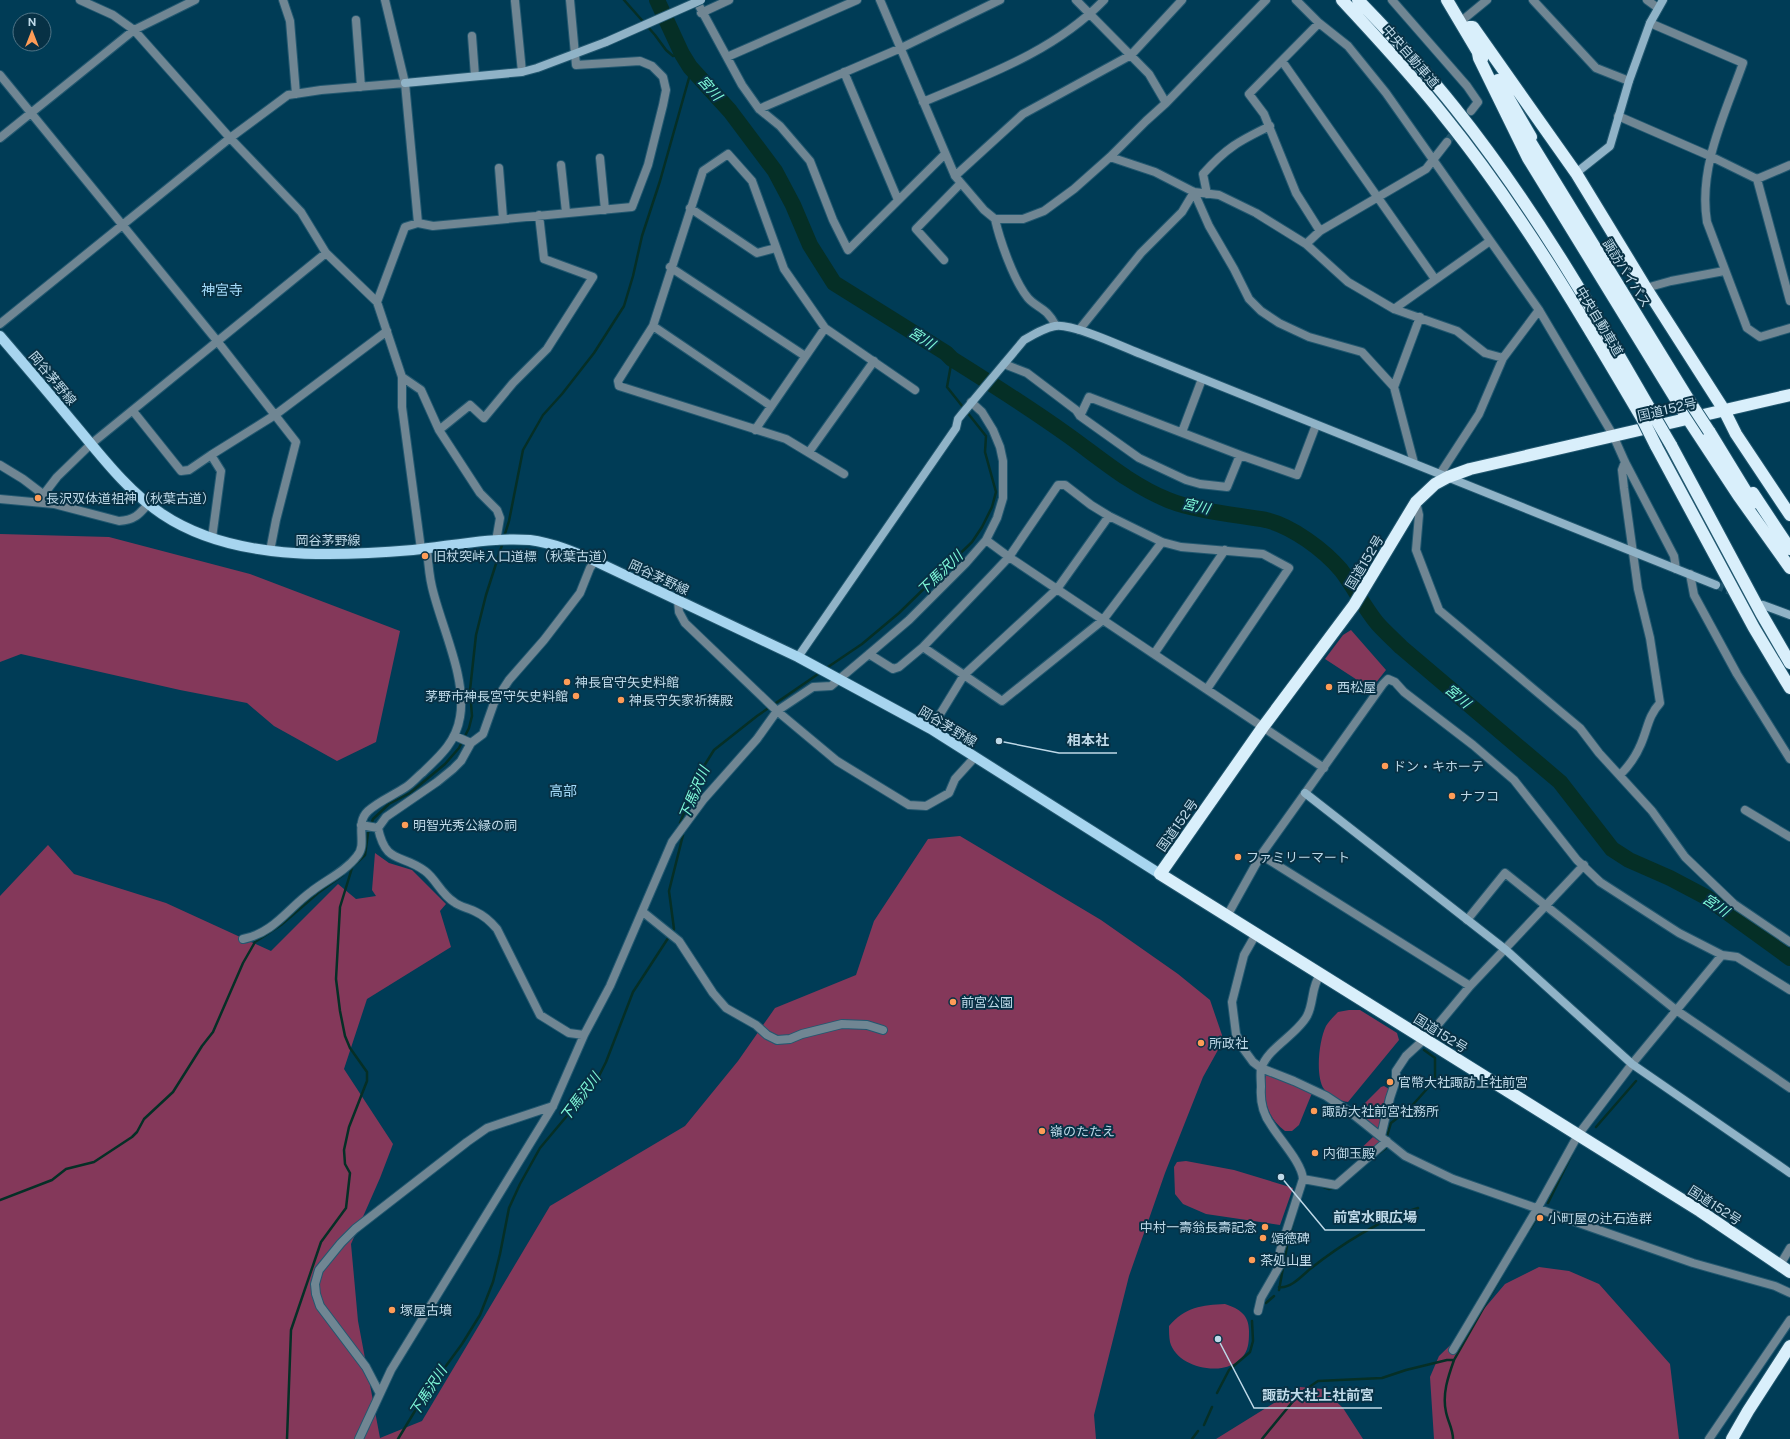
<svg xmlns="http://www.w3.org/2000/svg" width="1790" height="1439" font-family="'Public Sans','Noto Sans JP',sans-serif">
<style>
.green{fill:#84385a}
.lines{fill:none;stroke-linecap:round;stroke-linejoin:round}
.stream{stroke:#052f26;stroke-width:2.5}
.river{stroke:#052f26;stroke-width:16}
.street-tunnel{stroke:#1c546c;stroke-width:8;stroke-dasharray:8 4;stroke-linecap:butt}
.secondary-tunnel{stroke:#1c546c;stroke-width:8;stroke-dasharray:8 4;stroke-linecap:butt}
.street-casing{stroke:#225870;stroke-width:10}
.secondary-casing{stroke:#225870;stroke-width:10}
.primary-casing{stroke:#225870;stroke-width:12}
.highway-casing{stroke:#225870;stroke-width:14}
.street{stroke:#708693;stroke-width:8}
.secondary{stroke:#90b3c7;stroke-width:8}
.primary{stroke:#a7d5ef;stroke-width:10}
.highway{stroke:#d9effb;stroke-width:12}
.secondary-bridge-casing{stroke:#225870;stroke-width:10;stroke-linecap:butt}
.highway-bridge-casing{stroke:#225870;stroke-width:14;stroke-linecap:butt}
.secondary-bridge{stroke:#90b3c7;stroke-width:8}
.highway-bridge{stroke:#d9effb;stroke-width:12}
.poi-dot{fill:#fe9c57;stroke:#073145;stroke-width:1.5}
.labels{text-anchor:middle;stroke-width:4;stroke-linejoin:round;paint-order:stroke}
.street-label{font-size:13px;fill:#bed9e8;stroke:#073145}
.poi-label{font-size:13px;fill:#bed9e8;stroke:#073145;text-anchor:start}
.water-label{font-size:14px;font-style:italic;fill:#80fada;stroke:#073145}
.neighbourhood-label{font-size:14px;fill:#a4dbfa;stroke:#073145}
.leader{fill:none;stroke:#bed9e8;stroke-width:1.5}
.callout-dot{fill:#bed9e8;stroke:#073145;stroke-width:1.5}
.callout-label{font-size:14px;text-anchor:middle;font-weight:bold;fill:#bed9e8;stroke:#073145;stroke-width:4;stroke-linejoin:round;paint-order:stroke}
</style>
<rect width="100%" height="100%" fill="#003c56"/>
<path class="green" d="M0 534 109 537 250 574 400 631 376 742 337 761 274 726 247 703 180 690 21 654 0 662Z
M1351 630 1386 670 1371 689 1325 659 1343 635Z
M960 836 1101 920 1178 974 1210 1000 1222 1035 1218 1050 1203 1077 1165 1173 1129 1276 1094 1415 1096 1439H0V896L48 845 74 874 166 903 271 951 338 884 356 899 376 896 372 890 375 853 389 863 412 870 446 904 440 911 451 947 367 999 344 1069 393 1144 380 1178 351 1244 358 1321 380 1438 422 1421 550 1206 685 1126 738 1061 775 1008 856 975 874 921 928 839Z
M1349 1010H1360L1397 1033 1399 1040 1348 1102C1340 1101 1328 1096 1324 1089 1315 1076 1319 1040 1326 1026 1329 1021 1334 1016 1338 1012Z
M1266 1073 1312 1093 1299 1125 1292 1131H1285C1266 1117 1262 1095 1266 1073Z
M1384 1086 1389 1089 1380 1130H1377L1358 1115 1357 1111 1381 1087Z
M1373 1137 1380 1141V1144L1358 1161 1354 1158V1155Z
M1186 1161 1234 1170 1293 1188 1280 1225 1206 1214 1183 1204 1175 1194 1174 1167 1177 1162Z
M1539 1267 1569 1271 1599 1284 1670 1364 1679 1439H1434L1430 1377 1439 1356 1467 1329 1505 1284Z
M1225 1304C1240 1309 1249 1315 1249 1331 1249 1339 1249 1348 1244 1355 1228 1379 1177 1369 1170 1342 1169 1337 1169 1331 1169 1326 1185 1307 1202 1305 1225 1304Z
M1300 1387 1323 1389 1343 1408 1363 1439H1216Z"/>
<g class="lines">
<path class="stream" d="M624 0 655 35 666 50 673 56 682 54
M504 537 509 521 523 450 543 415 562 394 594 353 624 306 633 276 642 236 660 181 689 78 695 73
M825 669 862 644 899 613 972 542 982 527 992 507 996 492 985 452 986 436 947 387 952 359
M681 826 680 823 699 774 714 750 757 716 821 672
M349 870 365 855 368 833 373 819 389 804 410 793 445 764 459 748 469 728 472 716 470 690 476 635 486 595 503 542
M1596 1127 1636 1081
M1387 1136 1391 1123 1409 1109 1435 1080V1058L1424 1050
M1378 1154 1386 1148
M1321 1186 1329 1189 1337 1188
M0 1200 52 1180 66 1169 94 1162 132 1137 137 1132 144 1119 173 1092 202 1046 213 1032 243 963 255 942 281 925 318 893 343 875
M1548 1203 1572 1154
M1530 1229 1536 1219
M1279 1287C1290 1289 1302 1276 1310 1269 1339 1246 1382 1218 1418 1208
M1279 1290 1287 1246 1295 1215
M1266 1303 1274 1296
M1217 1393 1229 1370 1250 1352 1253 1341 1252 1321
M1204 1425 1212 1407
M287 1439 291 1330 321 1242 346 1208 350 1173 345 1164 344 1150 349 1127 367 1081V1072L350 1048 345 1036 340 1011 336 979 340 907 352 868
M398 1439 424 1396 462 1344 480 1315 493 1282 500 1254 509 1208 520 1184 540 1148 597 1080 606 1062 633 992 674 929 669 891 683 835 682 831
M1192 1439 1198 1431
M1262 1439 1299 1394 1318 1381 1382 1378 1406 1370 1447 1360H1454L1501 1277
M1453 1439C1453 1429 1448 1422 1446 1412 1442 1394 1448 1377 1454 1360"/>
<path class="river" d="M657 0 682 54 690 67 730 111 775 171 793 205 810 245 834 283 946 353 952 359C992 384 1031 409 1069 436 1101 459 1131 485 1168 500 1194 511 1238 515 1266 520 1292 526 1324 550 1341 570 1354 587 1364 607 1377 623 1384 631 1393 639 1401 647L1560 782 1612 849 1629 860 1670 878 1706 897 1790 958"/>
<path class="street-tunnel" d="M1447 142 1471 111"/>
<path class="secondary-tunnel" d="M1716 585 1756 602"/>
<g class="street-casing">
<path id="street" d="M80 0 113 15 134 30 230 138 301 212 326 253 377 302 402 377V407L421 549
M283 0 290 21 296 94
M385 0 405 83 418 223
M696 0 742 85 759 109 780 126 810 161 833 220 848 250 945 154
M880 0 955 176 984 210 995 219H1023L1044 211 1074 189 1110 157 1146 121 1166 103 1266 0
M1076 0 1149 74 1166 103
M1296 0 1319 23 1348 46 1386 93 1539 310 1613 435 1625 462 1674 556 1676 569
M1392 0 1467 86 1478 102 1471 111
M1533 0 1596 68 1629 81
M1647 0 1658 8
M515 1 522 72
M701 13 729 0
M1465 18 1487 0
M356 20 361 87
M1319 23 1249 94 1264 114 1296 193 1320 231
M1650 23 1743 63C1725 114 1698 167 1707 222L1747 328 1760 337 1790 328
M472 36 475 76
M727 57 857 0
M1282 61 1435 279
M844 72 898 200
M0 75 218 342 296 442 276 520 270 551
M923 102C987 75 1055 51 1104 0
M759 109 901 48 1000 0
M1618 116 1710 156 1757 179 1790 301
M0 138 134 30 195 0
M1110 157 1155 172 1194 192 1219 195 1256 213 1306 244 1348 282 1394 309 1457 331 1485 353 1503 358
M600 158 605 210
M561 165 566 212
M499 168 503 218
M955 176 1023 114 1131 55 1182 0
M1757 179 1790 165
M1194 192 1209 226 1234 269 1249 299 1261 311 1279 323 1309 337 1362 352 1394 387 1414 463
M1207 194 1203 174C1226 148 1239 141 1270 126
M690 208 757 253 776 248
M995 219C1000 241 1014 281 1028 298 1033 304 1042 308 1047 313 1051 317 1054 322 1056 326
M1306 244 1320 231 1426 169 1447 142
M944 260 916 229 960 184
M670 267 805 356
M1646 288 1671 281 1724 271
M377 302 405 227 418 223 433 226 632 207 648 165 663 105 666 90 663 77 652 66 640 61 576 65 570 0
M1394 309 1490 241
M0 324 230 138 288 95 321 90 405 83
M653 326 771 406
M1079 330 1141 253 1182 212 1194 192
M1004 364 1027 373 1076 410 1080 416 1139 458 1186 480 1200 484 1227 487 1240 455 1297 475 1316 425
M402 377 421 390 439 430 480 493 497 510 500 518 496 541
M1394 387 1420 317
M133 411 181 471 189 470 211 455
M1080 416 1089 397 1240 455
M439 430 470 405 484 418 513 383 547 349 593 277 544 259 539 215
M755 430 825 328
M1182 432 1202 379
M809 452 874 361
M0 465 23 479 48 498
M844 474 786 439 619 386 618 381 653 326 703 171 728 154 752 181 784 269 825 328 915 390
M1440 474 1479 414 1503 358 1539 310
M44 494 57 477 91 444 326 253
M0 499 54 504 119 521C134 520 139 515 148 504
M1416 502 1419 515 1416 550 1439 610 1580 728 1599 753 1652 811 1685 857 1734 904 1790 942
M212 538 221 471 211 455 275 415 387 331
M986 540 1009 557 1324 768
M1690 574 1694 595 1737 674 1790 759
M678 601 679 612 685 623 777 711 837 761 909 805 926 806 949 793 955 779 975 757
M923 647 1002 701 1103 620 1162 542
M869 654 893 669 899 667 923 647 994 573 1009 557 1058 485H1065L1091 505 1109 516 1162 542 1181 547 1263 554 1289 568 1207 689
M1154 654 1225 550
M931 729 964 675 1057 589 1109 516
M455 736 471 743
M1620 775C1629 766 1636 756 1641 744 1648 728 1648 716 1660 703L1650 638 1638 589 1624 488 1622 470 1625 462
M1745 810 1790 837
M361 825 378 828
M643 912 679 941 713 993 726 1008 756 1025 767 1035 777 1040 790 1039 802 1034 842 1024 867 1025 883 1030
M1227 916 1261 855
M1467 920 1505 873 1676 1010 1790 1088
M1256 934 1244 955 1232 1002 1236 1034 1242 1047 1253 1062 1261 1068 1294 1081 1326 1096 1350 1112 1405 1156 1453 1179 1693 1263 1775 1286 1790 1293
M243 939C274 933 288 908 312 891 326 880 346 871 357 856 368 844 354 824 368 811 379 801 394 795 406 787 412 783 417 777 422 773 440 756 456 742 460 717 467 678 441 626 432 587 429 575 428 561 427 548
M1470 986 1261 855 1383 684 1388 679 1395 682 1404 692 1473 745 1514 780 1577 860 1600 882 1679 933 1722 955 1737 957 1790 990
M584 1035 569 1033 540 1015 497 929C491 922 485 916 476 912 469 908 460 907 454 902 441 894 436 879 425 871 401 853 386 865 378 828L386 817 437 782 453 769 461 761 471 743 483 734 494 703 509 680 544 640 580 593 590 568 595 561
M1381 1136 1390 1098 1396 1080V1071L1406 1056 1431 1033 1470 986 1584 865
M1303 1179 1336 1185 1387 1141
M1780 1265 1790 1248
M1258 1311 1261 1298 1280 1265V1251L1303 1179C1302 1163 1280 1140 1271 1125 1263 1114 1260 1100 1261 1087 1261 1082 1260 1074 1261 1069 1267 1048 1297 1035 1307 1016 1314 1003 1311 987 1320 975
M1453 1350 1537 1209 1578 1135 1632 1064 1722 955
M379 1392 366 1367 320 1306 316 1294 315 1284 319 1270 341 1243 355 1229 467 1142 487 1128 553 1106
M359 1439 391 1370 553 1106 584 1035 610 986 672 842 703 800 757 739 777 711 813 687 831 686 869 654 909 620 966 563 986 540 997 518 1003 498V461L1000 447 993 430 982 412 971 402
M1709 1439 1790 1320"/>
</g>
<g class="secondary-casing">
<path id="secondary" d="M405 83 522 72 537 68 606 42
M1576 173 1610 146 1629 81 1650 23 1663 0
M1763 605 1790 615
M798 657 956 428 958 419 962 414 1024 340C1034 334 1044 328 1055 326 1072 323 1123 347 1141 354L1716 585
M1305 793 1506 950 1632 1064 1790 1173"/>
</g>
<g class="primary-casing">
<path id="primary" d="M0 336C24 364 48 392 71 420 99 453 126 490 162 514 232 561 332 557 413 550 451 546 491 537 530 540 553 543 574 552 595 561L798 657 931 729 1160 874"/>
</g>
<g class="highway-casing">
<path id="highway" d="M1342 0C1377 38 1412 75 1444 116 1520 210 1582 316 1643 420
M1358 0C1392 35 1425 70 1455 108 1532 204 1593 310 1654 416
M1447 0 1482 59
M1469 27H1473L1576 173 1646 288 1724 410 1736 434 1790 515
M1478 53 1479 58 1528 158 1688 419 1738 495 1790 568
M1498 80 1531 137
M1523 130 1690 402
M1790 395 1470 469 1448 477 1435 484 1416 502 1354 605 1263 727 1160 874 1700 1211 1790 1272
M1709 431 1753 503
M1671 445 1761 613 1790 663
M1656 446 1754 628 1790 688
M1753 493 1790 549
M1732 1439 1748 1411 1790 1346"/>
</g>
<use href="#street" class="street"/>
<use href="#secondary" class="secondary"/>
<use href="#primary" class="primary"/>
<use href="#highway" class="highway"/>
<g class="secondary-bridge-casing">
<path id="secondary-bridge" d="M606 42 701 0"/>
</g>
<g class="highway-bridge-casing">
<path id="highway-bridge" d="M1690 402 1709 431
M1654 416 1671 445
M1643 420 1656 446"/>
</g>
<use href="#secondary-bridge" class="secondary-bridge"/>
<use href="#highway-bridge" class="highway-bridge"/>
</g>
<g class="poi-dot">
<circle cx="38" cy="498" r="4"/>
<circle cx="425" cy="556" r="4"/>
<circle cx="567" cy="682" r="4"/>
<circle cx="1329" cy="687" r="4"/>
<circle cx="576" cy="696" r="4"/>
<circle cx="621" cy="700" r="4"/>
<circle cx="1385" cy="766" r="4"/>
<circle cx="1452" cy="796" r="4"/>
<circle cx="405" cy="825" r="4"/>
<circle cx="1238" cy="857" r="4"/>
<circle cx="953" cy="1002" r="4"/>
<circle cx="1201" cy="1043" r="4"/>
<circle cx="1390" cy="1082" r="4"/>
<circle cx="1314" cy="1111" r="4"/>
<circle cx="1042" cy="1131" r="4"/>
<circle cx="1315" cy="1153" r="4"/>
<circle cx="1540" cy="1218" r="4"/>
<circle cx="1265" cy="1227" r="4"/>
<circle cx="1263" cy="1238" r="4"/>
<circle cx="1252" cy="1260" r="4"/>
<circle cx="392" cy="1310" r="4"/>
</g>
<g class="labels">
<g class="street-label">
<text transform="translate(1411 56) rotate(49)" y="5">中央自動車道</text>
<text transform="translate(1627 273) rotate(58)" y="5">諏訪バイパス</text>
<text transform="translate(1600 321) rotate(59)" y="5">中央自動車道</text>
<text transform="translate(53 378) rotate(50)" y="5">岡谷茅野線</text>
<text transform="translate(1667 409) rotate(-13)" y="5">国道152号</text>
<text x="328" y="545">岡谷茅野線</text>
<text transform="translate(1364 562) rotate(-59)" y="5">国道152号</text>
<text transform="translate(659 577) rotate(25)" y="5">岡谷茅野線</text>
<text transform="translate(948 726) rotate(31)" y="5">岡谷茅野線</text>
<text transform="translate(1177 825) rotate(-55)" y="5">国道152号</text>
<text transform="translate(1441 1033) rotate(32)" y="5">国道152号</text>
<text transform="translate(1715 1205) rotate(33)" y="5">国道152号</text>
</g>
<g class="poi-label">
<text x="46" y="503">長沢双体道祖神（秋葉古道）</text>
<text x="433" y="561">旧杖突峠入口道標（秋葉古道）</text>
<text x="575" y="687">神長官守矢史料館</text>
<text x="1337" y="692">西松屋</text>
<text x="568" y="701" text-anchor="end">茅野市神長宮守矢史料館</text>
<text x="629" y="705">神長守矢家祈祷殿</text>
<text x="1393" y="771">ドン・キホーテ</text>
<text x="1460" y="801">ナフコ</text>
<text x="413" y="830">明智光秀公縁の祠</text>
<text x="1246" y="862">ファミリーマート</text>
<text x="961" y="1007">前宮公園</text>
<text x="1209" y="1048">所政社</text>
<text x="1398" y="1087">官幣大社諏訪上社前宮</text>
<text x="1322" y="1116">諏訪大社前宮社務所</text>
<text x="1050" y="1136">嶺のたたえ</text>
<text x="1323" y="1158">内御玉殿</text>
<text x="1548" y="1223">小町屋の辻石造群</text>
<text x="1257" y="1232" text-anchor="end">中村一壽翁長壽記念</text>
<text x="1271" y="1243">頌徳碑</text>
<text x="1260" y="1265">茶処山里</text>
<text x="400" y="1315">塚屋古墳</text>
</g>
<g class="water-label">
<text transform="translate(710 88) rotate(48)" y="5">宮川</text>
<text transform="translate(922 338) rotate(32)" y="5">宮川</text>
<text transform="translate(1196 506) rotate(13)" y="5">宮川</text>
<text transform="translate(940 573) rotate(-44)" y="5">下馬沢川</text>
<text transform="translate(1458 696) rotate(40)" y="5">宮川</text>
<text transform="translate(694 793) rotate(-67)" y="5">下馬沢川</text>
<text transform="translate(1716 905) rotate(34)" y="5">宮川</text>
<text transform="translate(580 1097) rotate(-53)" y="5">下馬沢川</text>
<text transform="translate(428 1391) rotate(-57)" y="5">下馬沢川</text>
</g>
<g class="neighbourhood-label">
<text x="222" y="295">神宮寺</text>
<text x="563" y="796">高部</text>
</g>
</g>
<path class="leader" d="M999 741L1059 753H1117M1281 1177L1325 1230H1425M1218 1339L1254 1408H1382"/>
<g class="callout-dot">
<circle cx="999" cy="741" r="4"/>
<circle cx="1281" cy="1177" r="4"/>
<circle cx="1218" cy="1339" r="4"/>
</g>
<g class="callout-label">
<text x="1088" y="745">相本社</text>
<text x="1375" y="1222">前宮水眼広場</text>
<text x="1318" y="1400">諏訪大社上社前宮</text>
</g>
<g transform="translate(32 32)"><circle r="19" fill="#073145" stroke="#507486"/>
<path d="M0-3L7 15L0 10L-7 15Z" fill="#fe9c57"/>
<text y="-6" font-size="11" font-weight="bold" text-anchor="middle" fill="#bed9e8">N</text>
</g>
</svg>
